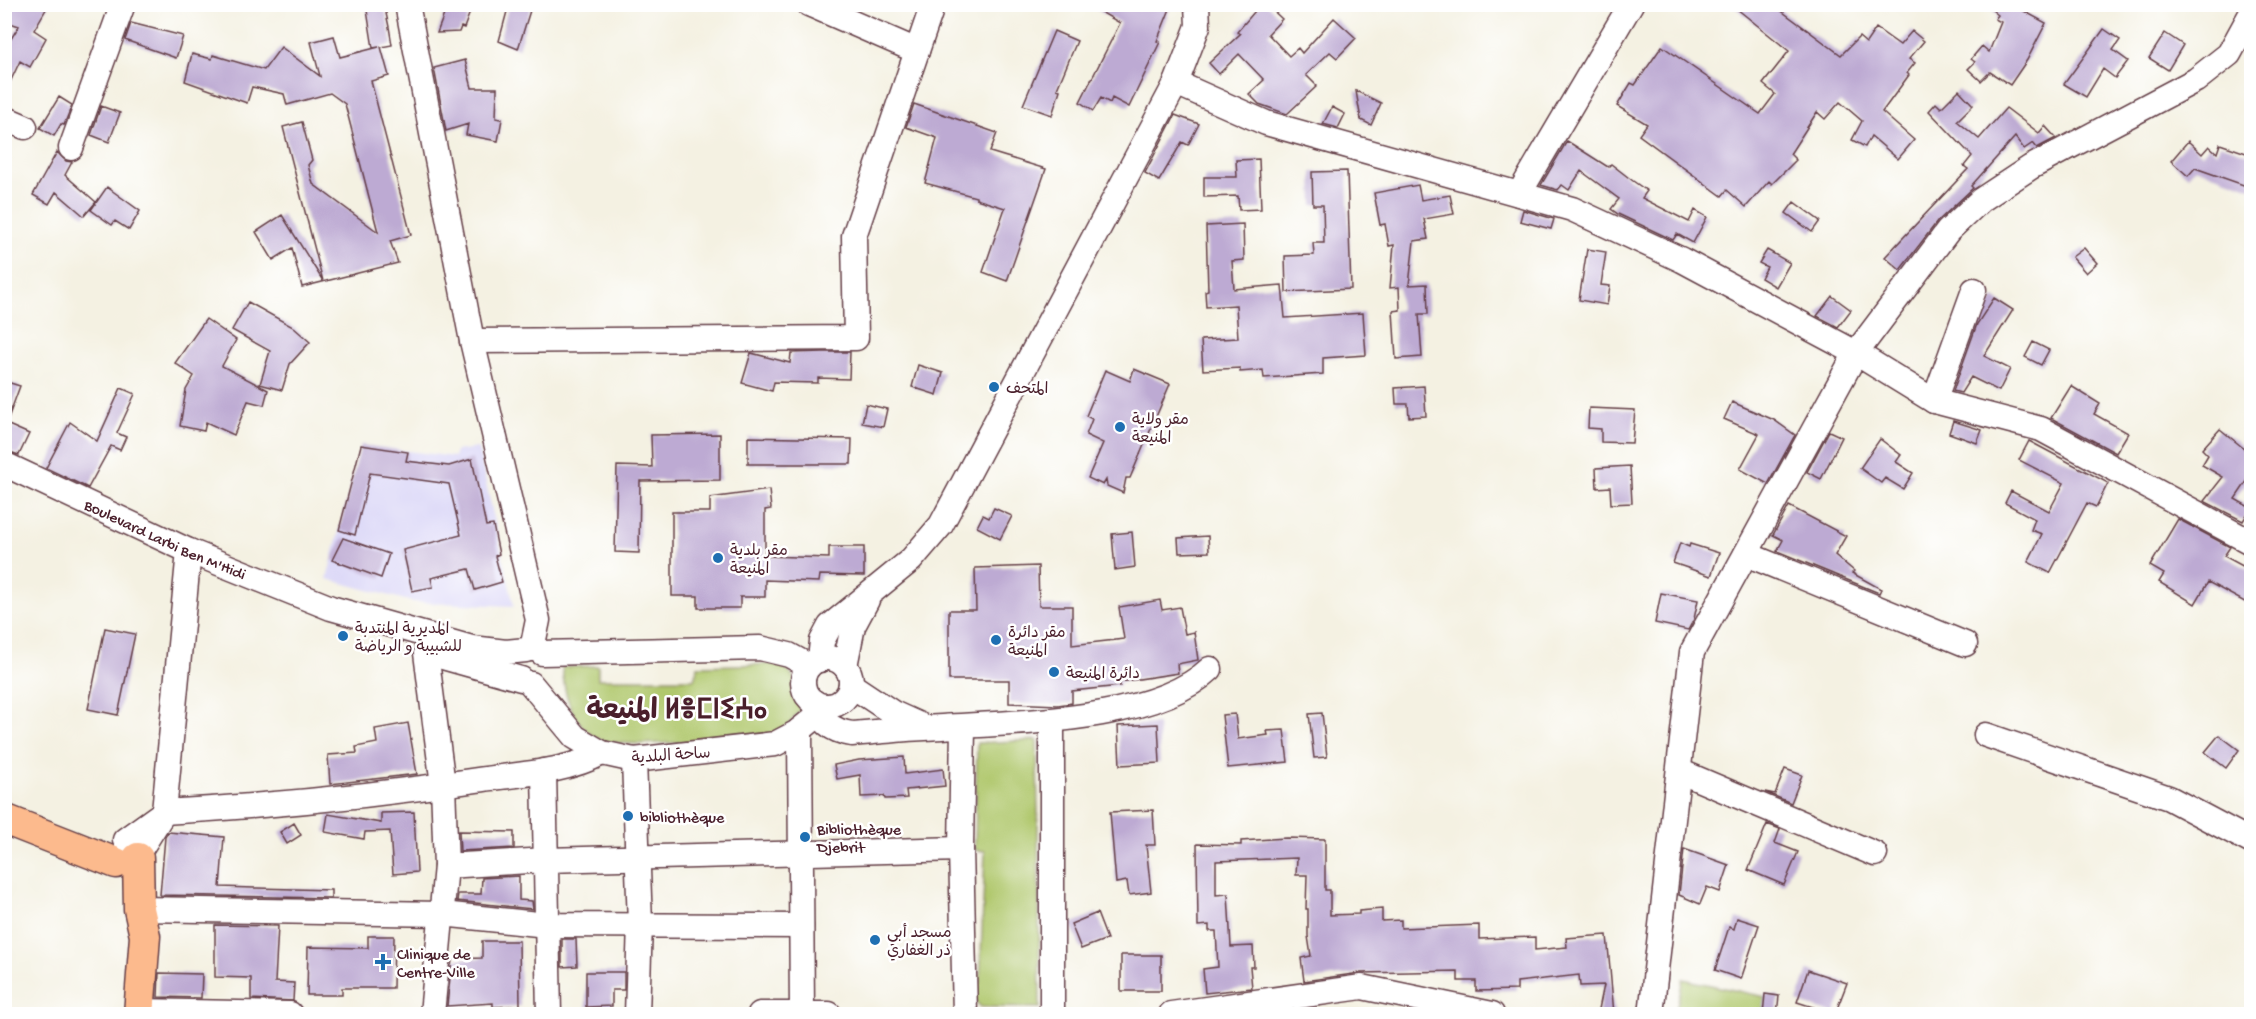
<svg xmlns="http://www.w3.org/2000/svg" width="2256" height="1019" font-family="'Gochi Hand','Playpen Sans Arabic','Noto Sans Tifinagh',sans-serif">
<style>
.built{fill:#dad6f7}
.green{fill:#b0c86d;stroke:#7d744c;stroke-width:1.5}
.building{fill:#bdaad3}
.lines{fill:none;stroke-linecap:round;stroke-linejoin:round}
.minor-casing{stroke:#643e46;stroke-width:27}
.major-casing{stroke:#643e46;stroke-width:33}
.minor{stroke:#fff;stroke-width:24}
.major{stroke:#fcba8d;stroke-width:30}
.poi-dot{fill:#1f6fb2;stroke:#fff;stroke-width:2}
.labels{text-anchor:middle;stroke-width:5;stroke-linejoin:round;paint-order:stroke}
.poi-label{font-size:16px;fill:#4a1f2b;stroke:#fff;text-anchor:start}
.street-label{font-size:16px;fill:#4a1f2b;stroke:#fff}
.town-label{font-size:28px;font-weight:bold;fill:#4a1f2b;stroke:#fff}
</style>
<rect width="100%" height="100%" fill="#fff"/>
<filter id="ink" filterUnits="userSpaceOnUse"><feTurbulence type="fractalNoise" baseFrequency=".0167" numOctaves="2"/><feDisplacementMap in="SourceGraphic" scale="12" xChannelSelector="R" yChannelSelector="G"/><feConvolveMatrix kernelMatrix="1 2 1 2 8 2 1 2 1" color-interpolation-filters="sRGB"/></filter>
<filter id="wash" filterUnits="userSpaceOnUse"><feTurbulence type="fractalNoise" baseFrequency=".008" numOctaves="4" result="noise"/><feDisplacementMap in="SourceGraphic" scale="24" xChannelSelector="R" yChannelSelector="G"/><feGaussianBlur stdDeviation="1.35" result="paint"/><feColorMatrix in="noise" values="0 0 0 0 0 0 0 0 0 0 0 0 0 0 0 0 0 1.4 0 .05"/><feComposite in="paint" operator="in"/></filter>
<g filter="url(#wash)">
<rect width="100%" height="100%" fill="#f4f1e2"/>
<path class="built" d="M361 445 454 457 456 451 478 448 514 606 413 602 327 579Z"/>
<path class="green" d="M778 664C797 673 800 691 801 709L781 734C744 736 625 752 597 738 571 723 564 694 562 667L598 666V679H694L698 666Z
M1037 740 1040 1008 981 1007 971 997 968 983 980 982 985 851 975 850 977 743Z
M1683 979 1766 997 1762 1014H1675Z"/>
<g id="blocks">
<path class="building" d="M4 4H49L34 30 46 38 30 67 20 61 4 95V50L19 26 4 21Z
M366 4H384L389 27 392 45 381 47 389 76 371 81 411 235 390 241 398 263 302 287 292 248 273 260 256 232 282 215 323 281 283 127 302 122 312 160 308 165 313 184 378 232 345 104 330 93 287 105 284 94 252 87 247 103 185 81 192 54 212 59 213 55 264 70 281 47 320 76 311 42 334 36 340 57 379 47 373 48Z
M448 4H473L464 28 461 27 459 32 437 33Z
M509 4H532L518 49 499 41Z
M1087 4H1172L1157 41 1160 42 1129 107 1112 98 1110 103 1101 98 1093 111 1080 102 1120 23Z
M1261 4H1266L1282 19 1268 34 1289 56 1298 48 1302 53 1334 18 1356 38 1337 58 1330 52 1306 75 1317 86 1287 114 1259 104 1249 94 1264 80 1239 54 1219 74 1209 63 1240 34 1237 32Z
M1731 4H1772L1841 55 1859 37 1866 43 1876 28 1900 45 1912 31 1924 41 1909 59 1915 63 1907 73 1909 75 1882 112 1914 140 1898 159 1871 136 1865 147 1852 140 1862 121 1840 102 1825 119 1817 112 1790 154 1796 160 1772 184 1769 181 1746 207 1727 190 1722 196 1639 135 1647 124 1617 106 1631 83 1635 85 1662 46 1760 114 1775 94 1763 84 1789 51Z
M1985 4H2011L2046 23 2027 60 2010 85 1990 72 1981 81 1968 69 1975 62 1971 59 1982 46 1989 52 2001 22 1995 19 1998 15Z
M131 23 183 36 176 58 125 40Z
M2104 29 2120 40 2113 50 2128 61 2115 78 2103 69 2086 97 2064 84Z
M1054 31 1077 41 1057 89 1060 90 1052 115 1023 105Z
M2165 33 2183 45 2168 70 2149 58Z
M465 60 472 88H497L496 118 502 119 498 141 466 135 468 124 446 131 434 68Z
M1959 90 1973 105 1957 121 1979 139 2006 108 2039 133 2045 126 2056 138 2037 148 2033 143 2024 149 2015 137 1971 186 1973 188 1937 222 1900 270 1885 257 1968 169 1964 166 1972 156 1929 111 1936 103 1941 108Z
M1356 91 1381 103 1371 125 1361 120Z
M59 97 72 105 64 125 61 124 54 136 40 128Z
M914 104 997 133 990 152 1046 169 1007 281 983 272 1005 208 976 199V197L925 183 937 138 906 127Z
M101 106 120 113 109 142 91 135Z
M1332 107 1345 114 1338 128 1323 124Z
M1175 115 1199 124 1188 145 1182 142 1159 181 1145 173Z
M1567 141 1608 167 1611 164 1633 181 1647 191 1642 198 1689 222 1695 210 1707 217 1693 243 1677 234 1673 240 1618 214 1611 209 1619 199 1581 171 1569 190 1562 185 1558 190 1541 185Z
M2188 141 2202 154 2209 146 2217 153 2220 144 2252 155V188L2195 168 2188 176 2171 161Z
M57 152 66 161 72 162 65 175 96 202 84 216 56 192 49 204 33 195Z
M1259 159 1261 209 1239 210 1238 196 1204 197V177H1237L1236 160Z
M1347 171 1351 289 1286 292 1285 256 1314 255 1313 243H1324L1323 205H1313L1312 172Z
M1418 185 1421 200 1450 195 1454 214 1424 219 1428 239 1414 241 1409 285 1427 284 1428 314H1419L1422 357 1396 359 1393 311 1400 310 1399 287 1390 288 1394 245 1389 246 1385 224 1380 225 1374 193Z
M107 187 140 211 129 230 115 221 112 225 91 210Z
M1794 202 1820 221 1812 232 1786 213Z
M1523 210 1554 219 1551 229 1520 221Z
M1243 224 1244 260 1232 261 1234 289 1282 285 1285 318 1363 313 1366 355 1323 358V374L1264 378 1263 370 1240 372V368L1203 370 1201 340 1238 338 1236 305 1206 307 1205 291 1208 290 1206 226Z
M2084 248 2097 263 2086 273 2072 257Z
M1587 249 1606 252 1601 285 1610 286 1607 305 1579 300Z
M1767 250 1790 263 1776 287 1761 278 1767 267 1759 263Z
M1832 296 1851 310 1838 327 1817 316Z
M1994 298 2013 310 1984 356 2010 369 1999 391 1971 377 1961 393 1953 391 1977 324Z
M248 302 293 327 310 342 290 364 282 390 260 384 270 351 232 330Z
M206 319 236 340 222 366 268 390 264 405 248 401 234 435 206 422 204 431 180 426 186 390 194 376 175 363Z
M2033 342 2049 350 2041 365 2025 357Z
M823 352H850L849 379 818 378V383L774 382 772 391 742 383 751 353 790 363 791 353Z
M918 365 943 373 937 395 912 387Z
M1134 369 1170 384 1130 478H1126L1123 493 1107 486 1106 480 1103 485 1088 478 1103 443 1086 435 1092 419 1086 416 1105 370 1130 381Z
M4 381 20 386 6 424 4 423Z
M1424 386 1426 416 1409 417 1408 404H1396L1395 388Z
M2071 386 2100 404 2094 414 2128 433 2116 453 2051 418Z
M121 388 135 394 117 433 126 437 120 450 111 446 88 488 46 468 70 422 97 441Z
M1732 402 1774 420 1795 435 1768 484 1740 469 1759 434 1724 419Z
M866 404 887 409 883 427 862 423Z
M1589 408 1635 410 1632 443 1601 442V429L1588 428Z
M1953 421 1982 430 1977 443 1949 433Z
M4 423 29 434 19 455 4 450Z
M2220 429 2252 455V474L2235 499 2251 508 2243 521 2204 501 2223 477 2202 465 2208 455 2202 449Z
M1829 431 1842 437 1821 479 1807 472Z
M720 434V480L640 481 639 553 615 552 617 466 652 467 651 435Z
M748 437 852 439 851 464H748Z
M1880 439 1901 455 1896 462 1913 473 1903 489 1885 478 1881 483 1860 468Z
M2029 441 2108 483 2096 507 2087 503 2050 573 2028 562 2042 534 2031 530 2035 519 2005 503 2011 491 2049 511 2064 483 2019 460Z
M361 445 408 452 406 461 449 466 472 459 486 526 493 525 499 554 495 556 502 582 475 590 469 569 431 578 433 587 412 591 403 550 461 535 449 484 370 473 355 535 339 530Z
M1630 466 1632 503 1611 504 1610 487 1597 488 1596 468Z
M769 490 771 509 765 510V556L829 558V547H864V576L820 575 819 582 765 580V597H740V608H698V596H672V512H710V498Z
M1789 506 1846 536 1835 555 1854 571 1852 573 1881 589 1879 593 1777 551 1783 540 1773 535Z
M994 508 1012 516 1000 539 977 527 983 515 989 518Z
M2178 519 2230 547 2224 556 2252 571V606L2208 582 2195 604 2159 582 2164 574 2150 566Z
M1132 532 1135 567 1115 570 1112 534Z
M1208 536 1209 552 1179 553 1178 538Z
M343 538 389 554 381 578 332 560Z
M1680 543 1689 547 1690 544 1719 553 1711 576 1673 563Z
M1038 566 1039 606H1072V645L1124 639 1119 607 1160 600 1162 610 1180 607 1185 634 1194 632 1198 660 1177 664 1178 673 1120 682V686L1072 691V703L1058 705 1009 703V680H949V610H976L975 568Z
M1661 593 1698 600 1694 619 1688 630 1655 623Z
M105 628 135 634 118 715 88 709Z
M1322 713 1327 757 1314 758 1309 714Z
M1235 714 1238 739 1268 735 1267 731 1284 730 1288 762 1228 768 1222 715Z
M408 723 417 774 330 784 328 755 357 753 356 747 377 743 375 729Z
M1158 724 1160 763 1120 765 1118 726Z
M2219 735 2239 750 2226 768 2205 752Z
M904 757 905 774 943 769 945 786 906 790 907 798 885 799 884 796 861 797 860 775 837 779 834 765 859 760Z
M1785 769 1802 775 1791 803 1765 792 1775 794Z
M1153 810 1155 845H1146L1151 892 1129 895 1127 881 1116 883 1110 812Z
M414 812 417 872 393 874 390 831 365 832 364 839 325 832 328 814 381 823V813Z
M294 823 301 835 287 844 280 832Z
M1767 824 1780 829 1775 843 1798 852 1784 885 1748 870Z
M459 831 514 832V848L460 851Z
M168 832 224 837 220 887 331 890V898L160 895 165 837Z
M1286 838 1325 839V890H1330V915L1359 914V911L1382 909V921L1401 920V928L1479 925V939L1535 937V950L1567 947 1566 938 1607 935 1614 1014H1598L1604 985 1580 986 1579 975 1517 982V990L1476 991V981H1458V971L1360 973 1304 981 1301 958 1311 956 1308 936V909H1306L1307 875H1296L1297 858 1216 861V895L1228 894 1231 947 1253 946 1254 967H1250L1252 988 1205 993 1203 969 1218 967 1216 931H1209V925L1198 926 1197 844 1241 845V841Z
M1684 849 1729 865 1720 892 1707 887 1700 904 1679 895Z
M519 876V900L532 901 533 909 457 901 458 894H481L482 878Z
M1097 913 1107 939 1081 949 1071 924Z
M1737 918 1759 925 1741 979 1715 970 1729 927 1734 929Z
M215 925 278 926 275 982 294 983 293 1001 251 999V978L215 977Z
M368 936H394L393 988H342V995H307L308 947 368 948Z
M562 939H576L577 966 562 967Z
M482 941H519L520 1006 493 1007V1003L447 1006 452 959 482 958Z
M1121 955H1161V991H1121Z
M1808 970 1847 983 1835 1014 1797 1002Z
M586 972H624V990H612V1006L586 1007Z
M159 973 202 974 201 998 158 997Z
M1765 994 1779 996 1777 1014H1763Z"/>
</g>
</g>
<g filter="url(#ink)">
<use href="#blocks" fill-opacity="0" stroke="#643e46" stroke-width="1.5"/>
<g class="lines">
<g class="minor-casing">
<g id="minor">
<path d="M407 4 472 341 538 620 532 649"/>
<path d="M809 4 917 51"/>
<path d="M1176 83 1266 123 1572 209 1682 260 1856 353 1934 401 2041 429 2252 543"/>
<path d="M4 118 25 127"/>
<path d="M71 148 123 4"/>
<path d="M1519 194 1631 4"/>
<path d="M472 341 856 338 854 236 933 4"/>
<path d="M1934 401 1974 290"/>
<path id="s1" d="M4 464 189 551 331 608 472 648 506 652 526 650"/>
<path d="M189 551 164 812C269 806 373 796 477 780 519 774 564 773 602 753"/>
<path d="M1746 554 1965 644"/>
<path d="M430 636 426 653 443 785 446 866 432 1014"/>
<path d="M542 653 760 648 789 655 809 666"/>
<path d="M439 656 521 679"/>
<circle cx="827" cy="682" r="24"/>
<path d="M820 660 822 641 830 626 911 560 941 525 1176 83 1198 26 1197 4"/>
<path d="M845 666 853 626 867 600"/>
<path d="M531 684 575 737 602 753 634 760 775 744 796 733 829 706"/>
<path d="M851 685 893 713 924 727"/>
<path d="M814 702C821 721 831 731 852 734 876 732 900 729 925 728 1003 722 1151 725 1210 669"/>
<path d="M1052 721V1014"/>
<path d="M963 727 961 849 965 1014"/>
<path d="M800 730 802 1013"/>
<path d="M1986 735 2169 798 2252 842"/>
<path d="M634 760 640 924 637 1014"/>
<path d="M544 771 549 1014"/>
<path d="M1679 771 1875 854"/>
<path d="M125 840 164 812 138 853"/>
<path d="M446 866 546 860 961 849"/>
<path d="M139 909 442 914 547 925 801 926"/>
<path d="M139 1011 290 1014"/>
<path d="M760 1014H829"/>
<path d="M1171 1014 1362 987 1492 1014"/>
<path d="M1651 1014 1692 652 1856 353 1948 231 1981 200 2031 167 2196 80 2229 54 2252 12"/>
</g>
</g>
<g class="major-casing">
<path id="major" d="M4 819 116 863
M138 858 139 909 145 936 139 1014"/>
</g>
<use href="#minor" class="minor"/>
<use href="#major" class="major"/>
</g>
</g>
<g class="poi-dot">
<circle cx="994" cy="387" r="6"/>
<circle cx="1120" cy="427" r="6"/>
<circle cx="718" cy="558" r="6"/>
<circle cx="343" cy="636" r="6"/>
<circle cx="996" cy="640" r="6"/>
<circle cx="1054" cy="672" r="6"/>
<circle cx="628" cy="816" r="6"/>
<circle cx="805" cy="837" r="6"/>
<circle cx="875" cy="940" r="6"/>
<path d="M380 953h6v6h6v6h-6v6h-6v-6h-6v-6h6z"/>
</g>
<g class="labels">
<g class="poi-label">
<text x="1006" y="393">المتحف</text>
<text x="1132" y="424">مقر ولاية<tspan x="1132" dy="18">المنيعة</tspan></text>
<text x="730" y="555">مقر بلدية<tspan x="730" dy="18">المنيعة</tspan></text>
<text x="355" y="633">المديرية المنتدبة<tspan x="355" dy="18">للشبيبة و الرياضة</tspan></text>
<text x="1008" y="637">مقر دائرة<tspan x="1008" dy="18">المنيعة</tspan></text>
<text x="1066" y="678">دائرة المنيعة</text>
<text x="640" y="822">bibliothèque</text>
<text x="817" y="834">Bibliothèque<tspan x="817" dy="18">Djebrit</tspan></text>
<text x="887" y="937">مسجد أبي<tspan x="887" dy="18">ذر الغفاري</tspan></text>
<text x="397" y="959">Clinique de<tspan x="397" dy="18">Centre-Ville</tspan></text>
</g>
<g class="street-label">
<text dy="6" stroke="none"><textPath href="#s1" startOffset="178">Boulevard Larbi Ben M'Hidi</textPath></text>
<text transform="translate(671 754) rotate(-4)" y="6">ساحة البلدية</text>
</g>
<g class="town-label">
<text x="677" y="718">المنيعة ⵍⴻⵎⵏⵉⵄⴰ</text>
</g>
</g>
<rect width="2256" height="1019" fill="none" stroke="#fff" stroke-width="24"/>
</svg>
